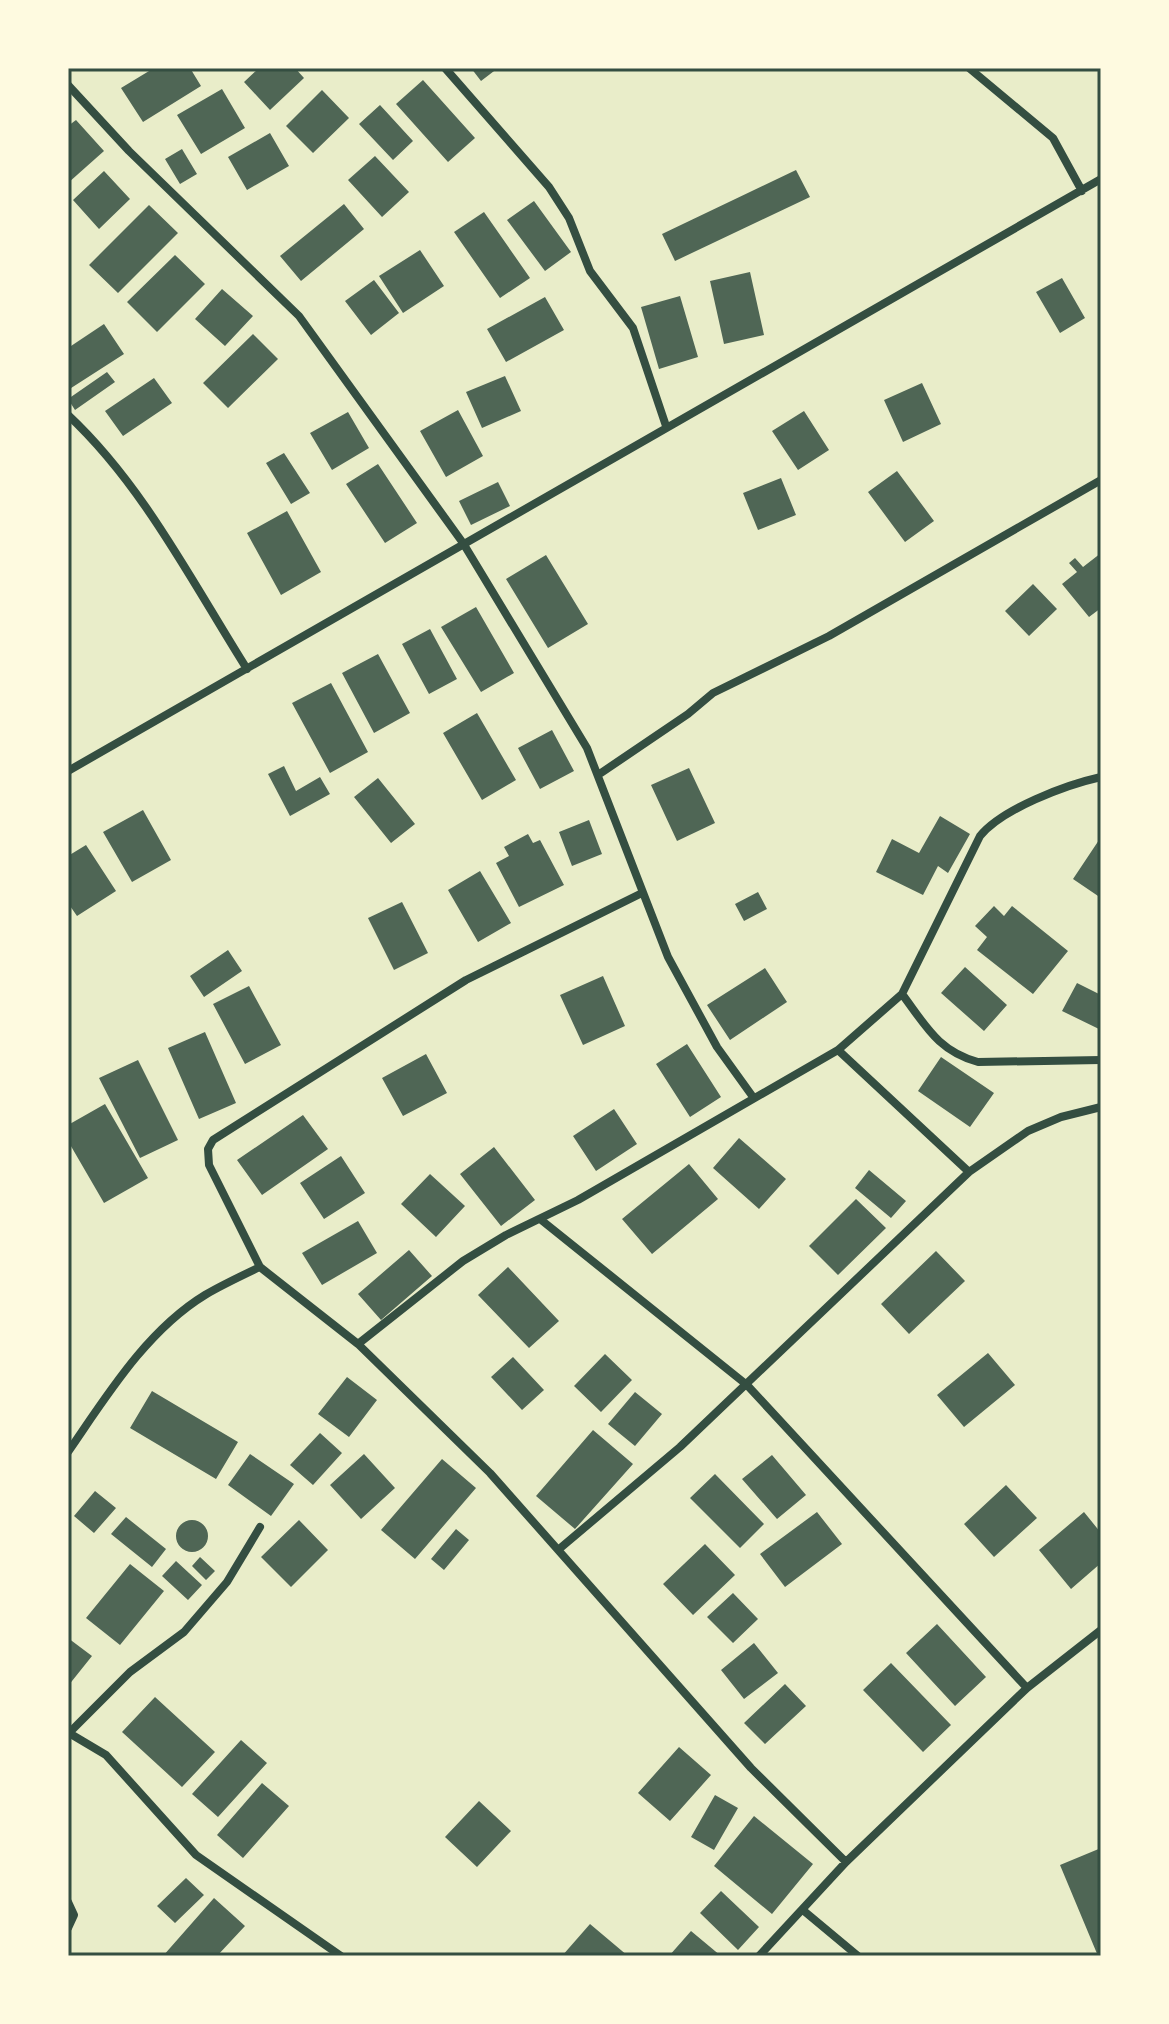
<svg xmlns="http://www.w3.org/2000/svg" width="1169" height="2024" font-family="'Archivo Narrow',sans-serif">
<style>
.building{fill:#4f6655}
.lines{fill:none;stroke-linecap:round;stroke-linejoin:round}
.minor{stroke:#344e41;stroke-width:8}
.neatline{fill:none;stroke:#344e41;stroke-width:3}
</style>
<rect width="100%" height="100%" fill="#e9edc9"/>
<path class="building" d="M154 68H190L201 86 143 122 121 88Z
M259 68H295L304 78 270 110 244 82Z
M471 68H498L481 81Z
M423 80 475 138 448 162 396 104Z
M222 89 245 128 201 154 177 115Z
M322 90 349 118 313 153 286 126Z
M380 105 413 141 393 160 359 124Z
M76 120 104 151 68 183V126Z
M270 133 289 166 247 190 228 157Z
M182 149 197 174 180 184 165 159Z
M375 156 409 192 382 217 348 180Z
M796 170 810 197 675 261 662 234Z
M104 171 130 199 99 229 73 200Z
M534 201 571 252 545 271 507 220Z
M344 204 364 229 301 281 280 256Z
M149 205 178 233 118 293 89 265Z
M484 212 530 278 500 298 454 232Z
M420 250 444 286 403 313 379 276Z
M175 255 205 284 157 332 127 302Z
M750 272 764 335 724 344 710 281Z
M1062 278 1085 318 1060 333 1036 292Z
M374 280 399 313 371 335 345 301Z
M222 289 253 316 225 346 195 319Z
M680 296 698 357 659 369 641 307Z
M545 297 564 330 506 362 487 329Z
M104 324 124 354 68 390V348Z
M253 334 278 359 228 408 203 383Z
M107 372 115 382 75 410 68 399Z
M505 376 521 411 482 428 466 392Z
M154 378 172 403 123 436 105 411Z
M922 383 941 424 903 442 884 400Z
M458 410 483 456 446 477 420 431Z
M804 411 829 450 798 470 772 431Z
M348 412 369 448 332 470 310 433Z
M284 453 310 493 291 504 266 463Z
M378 464 417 523 385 543 346 484Z
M897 471 934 521 905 542 868 492Z
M781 478 796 515 758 530 743 493Z
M498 482 510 506 471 525 459 501Z
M287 511 321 572 281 595 247 533Z
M1101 553V608L1089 617 1062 584 1077 572 1069 563 1075 558 1083 567Z
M546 555 588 624 548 648 506 579Z
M1033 584 1057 609 1029 636 1005 611Z
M476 607 514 673 481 692 441 627Z
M430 629 457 679 429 694 402 644Z
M378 654 410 713 374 733 342 673Z
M331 683 368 752 330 773 292 703Z
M477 713 516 780 482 800 443 733Z
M552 730 574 771 540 789 518 748Z
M284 766 296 791 320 777 330 794 290 816 268 774Z
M689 768 715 823 677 841 651 785Z
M378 778 415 824 391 843 354 797Z
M143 810 171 860 132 882 103 832Z
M940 816 970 834 948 873 938 866 923 895 876 872 892 839 919 853Z
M589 820 602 854 572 866 559 832Z
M528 834 533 843 540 840 564 885 519 907 496 863 509 856 504 847Z
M1101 837V898L1073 879Z
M86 845 116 891 77 916 68 903V856Z
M480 871 511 923 478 942 448 890Z
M758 892 767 909 744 921 735 904Z
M402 902 428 953 394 970 368 918Z
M994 906 1004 916 1012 906 1068 951 1033 994 977 950 987 937 975 926Z
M228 950 242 971 204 997 190 976Z
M965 967 1007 1005 984 1031 941 993Z
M765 968 787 1002 730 1040 707 1005Z
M603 976 625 1026 583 1045 560 995Z
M1077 983 1101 995V1030L1062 1011Z
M249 986 281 1045 245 1064 213 1004Z
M205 1032 236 1103 199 1119 168 1048Z
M687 1044 721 1097 690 1117 656 1064Z
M426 1054 447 1093 403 1116 382 1078Z
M941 1057 994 1093 970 1127 918 1091Z
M138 1060 178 1140 140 1158 99 1078Z
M105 1104 148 1178 104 1203 68 1141V1125Z
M614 1109 637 1144 596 1171 573 1136Z
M303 1115 328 1149 262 1195 237 1160Z
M739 1138 786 1179 759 1209 713 1168Z
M494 1147 535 1200 501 1226 460 1174Z
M341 1156 365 1193 324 1219 300 1183Z
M689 1164 718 1199 652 1254 622 1219Z
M869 1170 906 1201 891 1218 855 1188Z
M430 1174 465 1206 436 1237 401 1204Z
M856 1199 886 1228 838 1275 809 1246Z
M358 1221 377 1253 322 1285 302 1253Z
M409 1250 432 1276 381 1320 358 1294Z
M936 1251 965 1281 909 1334 881 1304Z
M508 1267 559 1321 529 1348 478 1295Z
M988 1353 1015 1385 964 1427 937 1395Z
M605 1354 632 1380 601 1412 574 1386Z
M513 1357 544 1390 522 1410 491 1377Z
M347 1377 377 1400 349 1437 318 1414Z
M152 1391 238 1442 216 1479 130 1428Z
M635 1392 662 1414 635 1446 608 1424Z
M593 1430 633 1464 575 1529 536 1496Z
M320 1433 342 1453 313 1485 290 1465Z
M250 1454 294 1484 271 1516 228 1485Z
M364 1454 395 1488 361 1519 330 1485Z
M772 1455 806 1495 777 1519 742 1479Z
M442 1459 476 1488 415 1559 381 1530Z
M715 1474 764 1524 740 1548 690 1498Z
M1006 1485 1037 1518 994 1557 964 1524Z
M95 1491 116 1508 94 1533 74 1516Z
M817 1512 842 1544 785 1587 760 1554Z
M1084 1512 1101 1533V1563L1071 1589 1039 1550Z
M126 1517 166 1549 152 1567 111 1534Z
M176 1536a16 16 0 1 1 32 0a16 16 0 1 1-32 0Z
M299 1520 328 1550 291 1587 261 1557Z
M456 1529 469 1540 444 1570 431 1559Z
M705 1544 735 1575 693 1615 663 1584Z
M200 1557 215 1571 206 1580 192 1566Z
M176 1561 202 1585 188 1600 162 1576Z
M130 1564 164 1591 120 1645 86 1618Z
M733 1593 758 1619 733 1643 707 1617Z
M937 1624 986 1677 955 1706 906 1653Z
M68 1638 92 1656 68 1686Z
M754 1643 778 1673 744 1699 721 1670Z
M891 1663 951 1725 923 1752 863 1690Z
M785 1684 806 1706 765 1744 744 1723Z
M155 1697 215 1752 182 1787 122 1732Z
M241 1740 267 1763 218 1817 192 1794Z
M679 1747 711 1775 670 1821 638 1793Z
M262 1783 289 1806 243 1858 217 1835Z
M715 1795 738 1808 714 1850 691 1837Z
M479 1801 511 1831 477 1867 445 1837Z
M754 1816 813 1864 772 1914 714 1866Z
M1101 1848V1955L1098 1956 1060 1865Z
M186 1878 204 1895 175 1923 157 1906Z
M721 1891 759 1927 738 1950 700 1913Z
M214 1898 245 1926 217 1956H163Z
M590 1924 628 1956H562Z
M691 1931 721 1956H669Z"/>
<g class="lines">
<path class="minor" d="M445 68 549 187 569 218 590 271 633 328 666 426
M969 68 1053 138 1082 191
M68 85 129 151 299 316 463 543 587 748 668 957 717 1047 753 1097
M68 415C143 485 192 582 247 669
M68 771 1101 179
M598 775 688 714 713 693 829 636 1101 480
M642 893 466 980 213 1140 208 1149 209 1165 260 1267 358 1344 490 1473 751 1768 846 1862
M902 994C926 1026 938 1051 978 1062L1101 1060
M838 1050 969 1172
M540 1219 747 1385 1027 1688
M358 1344 463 1261 506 1235 578 1200 838 1050 902 994 980 836C1002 809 1065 785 1101 777
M68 1452C106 1397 146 1331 205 1295 222 1285 241 1276 260 1267
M558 1550 680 1447 969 1172 1028 1131 1061 1117 1101 1107
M69 1733 106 1755 196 1855 341 1956
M68 1734 130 1672 184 1632 227 1582 260 1527
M68 1902 74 1915 68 1928
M804 1911 858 1956
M759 1956 846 1862 1027 1688 1101 1630"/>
</g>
<rect width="1169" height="2024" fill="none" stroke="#fefae0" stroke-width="140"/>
<rect x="70" y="70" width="1029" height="1884" class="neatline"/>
</svg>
